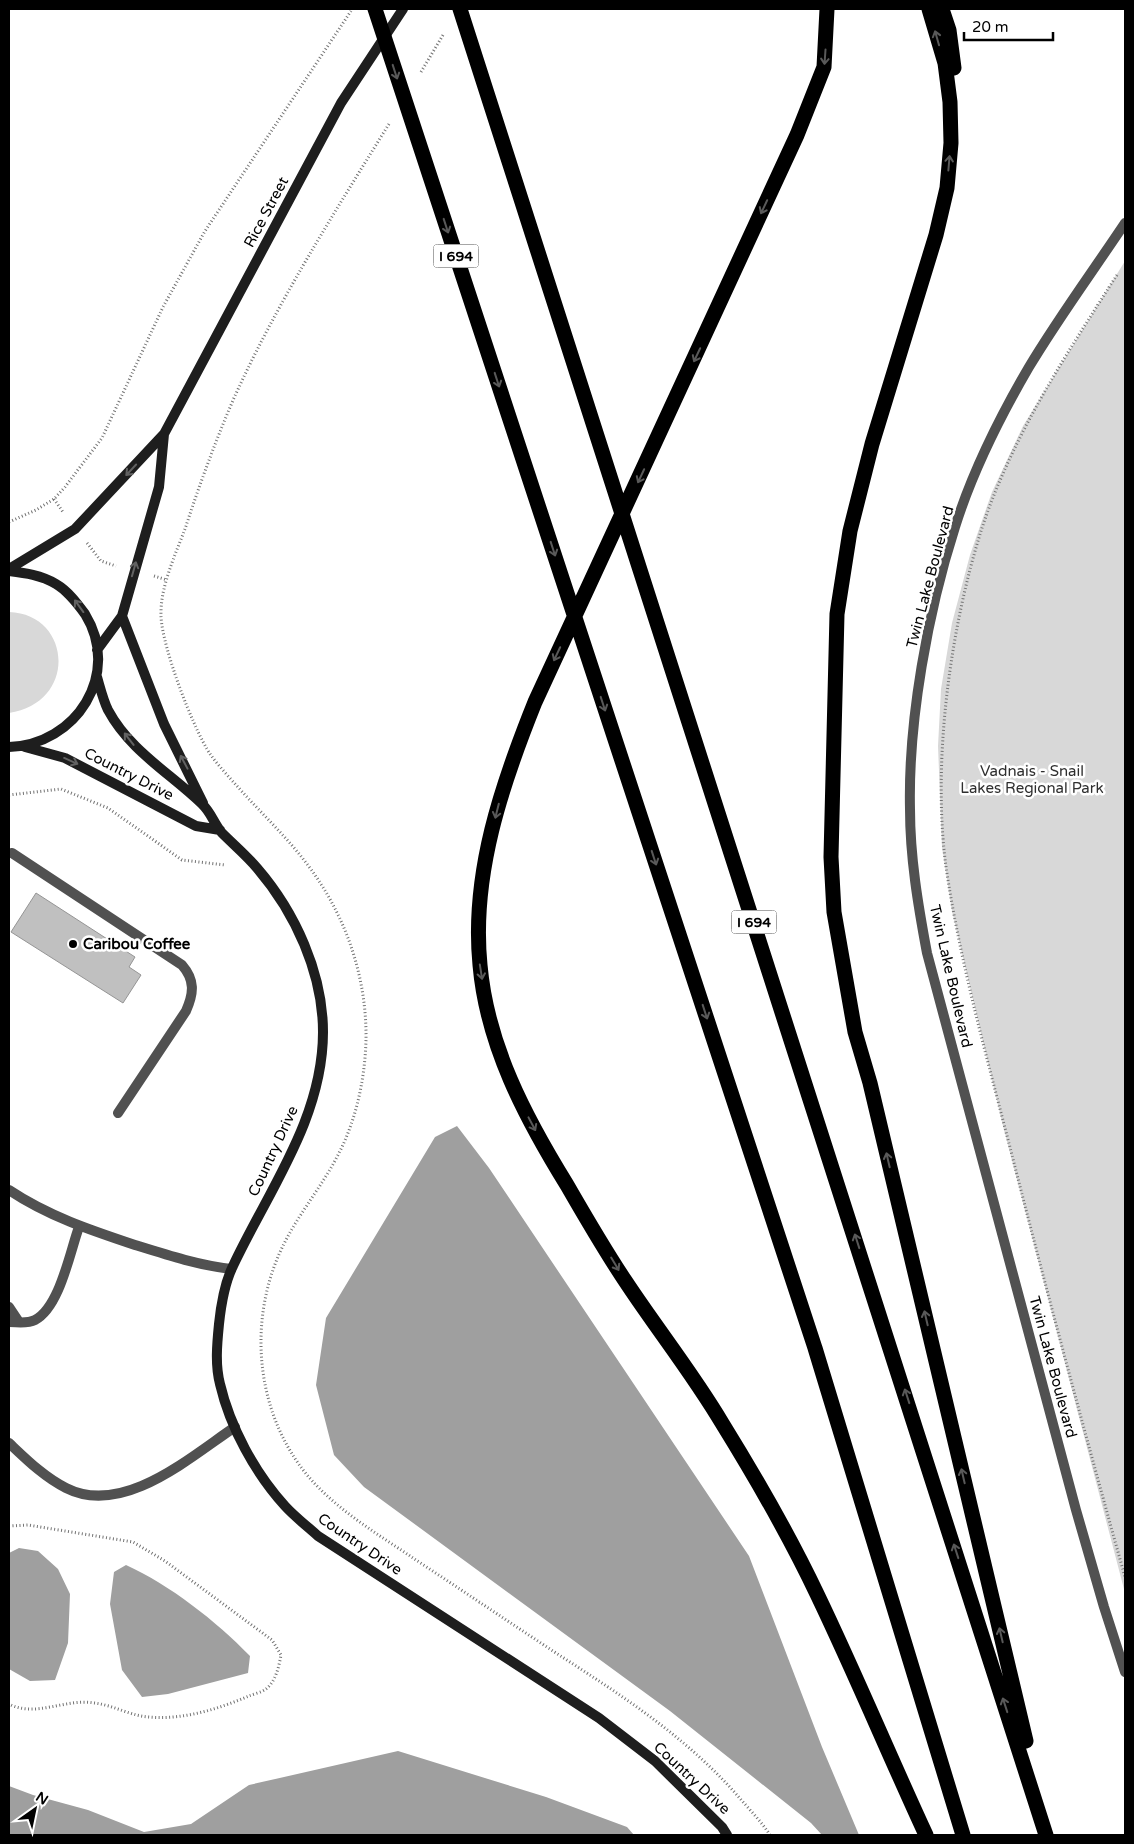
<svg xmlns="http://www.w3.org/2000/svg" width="1134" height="1844" font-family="'Varela Round',sans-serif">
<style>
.green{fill:#d8d8d8}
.water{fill:#9f9f9f}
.building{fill:#c0c0c0;stroke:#959595}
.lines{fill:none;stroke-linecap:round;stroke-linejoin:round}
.path{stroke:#737373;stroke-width:3;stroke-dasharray:1 2.5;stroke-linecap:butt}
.lane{stroke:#515151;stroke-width:10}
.street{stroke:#515151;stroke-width:10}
.secondary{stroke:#1e1e1e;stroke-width:10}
.highway{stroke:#000;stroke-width:15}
.oneway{stroke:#595959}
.oneway2{stroke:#626262}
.poi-dot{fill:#000;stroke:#fff;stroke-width:2}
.labels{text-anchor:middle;stroke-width:5;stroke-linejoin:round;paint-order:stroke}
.shield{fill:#fff;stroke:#4c4c4c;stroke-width:1}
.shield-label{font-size:14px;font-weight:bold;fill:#000}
.street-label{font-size:15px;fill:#000;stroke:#fff}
.park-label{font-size:15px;fill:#2f2f2f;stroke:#fff}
.poi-label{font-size:15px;font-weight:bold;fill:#000;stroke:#fff;text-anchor:start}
</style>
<rect width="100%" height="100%" fill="#fff"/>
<path class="green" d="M1125 261V1593L1003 1126 952 911 942 847 938 746 941 689 952 623 970 555 992 492 1023 426Z
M9 612C72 614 78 703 9 713Z"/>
<path class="water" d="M457 1126 489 1168 749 1556 822 1747 859 1835H822L811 1823 670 1711 364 1487 334 1455 316 1385 326 1318 435 1137Z
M19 1548 38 1551 58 1569 70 1594 68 1643 55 1680 30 1681 9 1669V1553Z
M126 1565C170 1585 216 1621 250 1656L248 1673 168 1694 142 1697 122 1670 110 1604 114 1572Z
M398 1751 546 1797 627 1827 634 1835H9V1786L33 1795 88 1810 144 1832 191 1824 249 1785Z"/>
<path class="building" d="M36 893 135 957 129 967 141 975 123 1003 11 932Z"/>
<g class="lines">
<path class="path" d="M421 72 443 35
M389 124C334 213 277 303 234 398 216 440 200 483 186 526 176 554 160 586 161 616 162 647 193 728 210 754 218 765 228 776 237 786 260 812 286 836 307 864 345 914 367 976 366 1040 365 1077 357 1117 340 1151 323 1186 297 1215 281 1250 250 1317 255 1399 296 1460 324 1503 375 1532 416 1560 463 1591 509 1622 556 1653 621 1695 685 1736 737 1795 748 1808 761 1821 770 1835
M1117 275C1065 356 1012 437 982 528 950 628 932 762 946 867 961 969 990 1068 1015 1167 1050 1304 1087 1441 1125 1577
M54 499 63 512
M9 522 36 510 54 499 65 487 102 438 163 307 205 231 351 11
M87 543 101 561 116 566
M154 576 167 580
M9 795 61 789 108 808 182 860 225 865
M9 1526 28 1525 133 1542 165 1561 272 1640 281 1655C279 1666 276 1681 266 1689 262 1692 254 1694 249 1696 218 1709 184 1720 149 1717 131 1716 113 1705 94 1703 66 1698 36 1718 9 1704"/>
<path class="lane" d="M12 853 182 965C195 980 194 993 186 1011L118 1113
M9 1190C48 1216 90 1230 135 1245 167 1255 198 1265 231 1269
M9 1307 19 1322
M9 1322C18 1322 27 1324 35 1320 60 1307 70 1251 79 1227
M9 1443C26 1459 44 1477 66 1488 123 1517 190 1457 235 1427"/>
<path class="street" d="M1125 223C1093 271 1059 317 1029 367 1001 415 972 473 955 527 928 611 908 721 910 809 910 857 918 905 927 953L1076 1510 1104 1607 1125 1672"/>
<path class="secondary" d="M9 569 75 529 164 434 341 103 403 9
M9 571C25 573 41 575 56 584 68 591 77 603 85 614 122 674 76 745 9 747
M122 616 164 724 203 803
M97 650 122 616 159 487 164 434
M97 677C100 687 103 700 108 710 130 751 170 773 202 804 211 812 214 824 222 833 234 845 247 856 257 868 295 912 323 973 323 1032 323 1119 268 1191 233 1266 224 1284 221 1305 219 1324 217 1344 215 1365 220 1384 230 1427 255 1473 285 1506 295 1517 307 1526 318 1536L599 1718 655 1761 722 1827 727 1835
M25 747 65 758 196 826 220 830"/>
<path class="highway" d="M375 9 815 1348 963 1835
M460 9 1046 1835
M827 9 824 67 797 135 535 702C502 784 471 874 480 965 487 1045 525 1117 567 1185 586 1218 605 1251 626 1282 657 1329 693 1374 722 1423 756 1478 789 1535 817 1594 855 1673 889 1755 926 1835
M929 9 945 63 950 102 951 143 947 188 936 235 872 444 850 531 837 614 831 857 834 912 855 1032 870 1083 1026 1741
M942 9 949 30 954 68"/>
</g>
<defs><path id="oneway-shaft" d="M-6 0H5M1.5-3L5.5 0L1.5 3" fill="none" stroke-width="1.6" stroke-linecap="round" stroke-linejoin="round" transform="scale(1.25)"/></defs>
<g class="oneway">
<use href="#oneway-shaft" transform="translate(937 38) rotate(-106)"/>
<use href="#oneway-shaft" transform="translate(825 57) rotate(94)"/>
<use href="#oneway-shaft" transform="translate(395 72) rotate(72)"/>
<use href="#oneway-shaft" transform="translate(949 163) rotate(-85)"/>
<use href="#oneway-shaft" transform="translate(764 207) rotate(115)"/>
<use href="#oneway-shaft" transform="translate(446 226) rotate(72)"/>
<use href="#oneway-shaft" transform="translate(697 355) rotate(115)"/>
<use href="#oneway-shaft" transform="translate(497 380) rotate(72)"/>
<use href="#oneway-shaft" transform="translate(641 476) rotate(115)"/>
<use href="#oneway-shaft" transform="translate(553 549) rotate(72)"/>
<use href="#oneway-shaft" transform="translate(557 654) rotate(115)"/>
<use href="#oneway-shaft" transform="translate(603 704) rotate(72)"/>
<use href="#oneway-shaft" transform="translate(497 811) rotate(104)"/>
<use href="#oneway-shaft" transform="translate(654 858) rotate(72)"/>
<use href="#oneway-shaft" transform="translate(481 972) rotate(81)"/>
<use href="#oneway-shaft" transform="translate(705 1012) rotate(72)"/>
<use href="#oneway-shaft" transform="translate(532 1124) rotate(62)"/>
<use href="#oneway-shaft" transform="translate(888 1160) rotate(-103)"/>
<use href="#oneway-shaft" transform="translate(857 1241) rotate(-108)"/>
<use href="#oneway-shaft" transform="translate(615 1264) rotate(59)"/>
<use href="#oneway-shaft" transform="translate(926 1318) rotate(-103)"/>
<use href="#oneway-shaft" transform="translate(907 1396) rotate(-108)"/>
<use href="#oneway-shaft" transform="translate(963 1476) rotate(-103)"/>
<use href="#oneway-shaft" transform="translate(956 1551) rotate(-108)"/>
<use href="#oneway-shaft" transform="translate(1001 1635) rotate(-103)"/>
<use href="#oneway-shaft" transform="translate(1005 1705) rotate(-108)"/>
</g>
<g class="oneway2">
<use href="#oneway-shaft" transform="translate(131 470) rotate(133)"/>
<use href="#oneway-shaft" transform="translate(134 569) rotate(-74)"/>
<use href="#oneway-shaft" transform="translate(79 606) rotate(-126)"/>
<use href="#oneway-shaft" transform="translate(129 739) rotate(-128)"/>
<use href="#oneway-shaft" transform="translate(71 761) rotate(24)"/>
<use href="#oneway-shaft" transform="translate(184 762) rotate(-118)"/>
</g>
<circle class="poi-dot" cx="73" cy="944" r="5"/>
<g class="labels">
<g class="shield">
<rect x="433.5" y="244.5" width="45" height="23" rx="4"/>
<rect x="731.5" y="910.5" width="45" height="23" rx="4"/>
</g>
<g class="shield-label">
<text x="456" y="261">I 694</text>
<text x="754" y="927">I 694</text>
</g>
<g class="street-label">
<text transform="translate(266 212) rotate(-62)" y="5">Rice Street</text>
<text transform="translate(930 577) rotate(-75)" y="5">Twin Lake Boulevard</text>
<text transform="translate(129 774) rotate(27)" y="5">Country Drive</text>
<text transform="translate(951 976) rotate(77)" y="5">Twin Lake Boulevard</text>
<text transform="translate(273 1151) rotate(-65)" y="5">Country Drive</text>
<text transform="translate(1053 1367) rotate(75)" y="5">Twin Lake Boulevard</text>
<text transform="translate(360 1544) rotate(34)" y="5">Country Drive</text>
<text transform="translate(692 1778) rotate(43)" y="5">Country Drive</text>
</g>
<g class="park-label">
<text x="1032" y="776">Vadnais - Snail<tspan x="1032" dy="17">Lakes Regional Park</tspan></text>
</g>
<g class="poi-label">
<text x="83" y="949">Caribou Coffee</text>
</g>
</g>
<rect width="1134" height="1844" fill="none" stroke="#000000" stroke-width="20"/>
<g transform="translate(35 1809) rotate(33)" stroke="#ffffff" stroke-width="4" paint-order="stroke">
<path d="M0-4L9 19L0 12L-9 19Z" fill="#000000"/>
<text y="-8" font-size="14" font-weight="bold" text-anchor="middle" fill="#000000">N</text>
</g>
<path d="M964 32v8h89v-8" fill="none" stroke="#000000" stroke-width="2.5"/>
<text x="972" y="32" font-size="15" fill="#000000" stroke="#ffffff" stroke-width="4" paint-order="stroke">20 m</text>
</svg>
